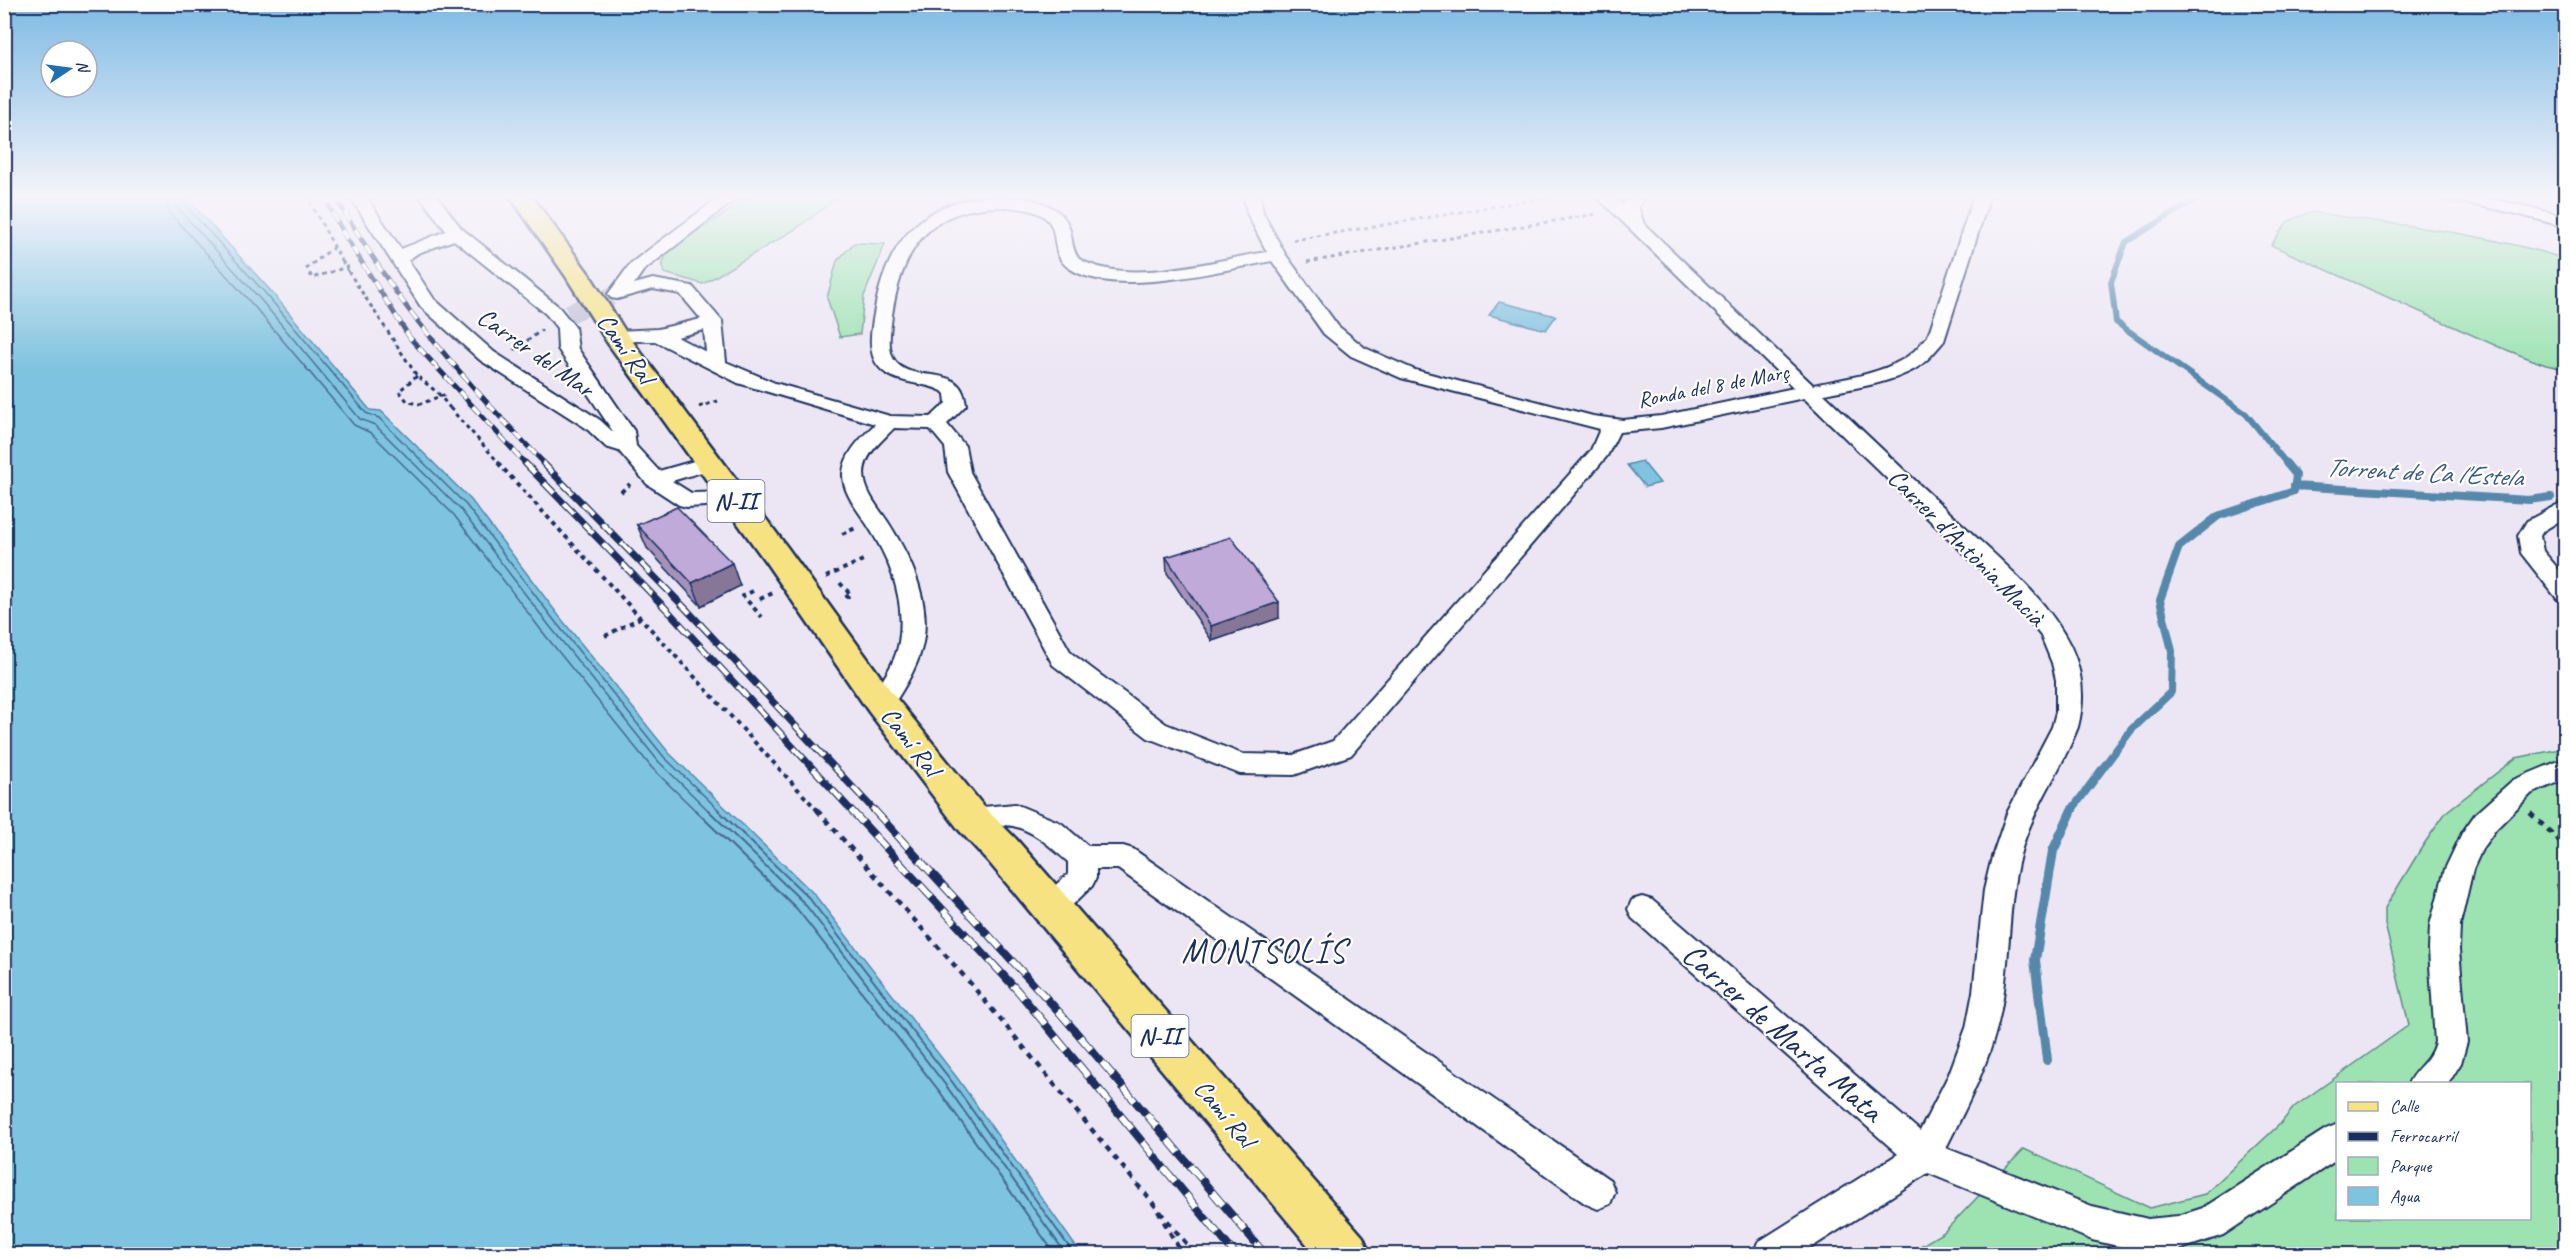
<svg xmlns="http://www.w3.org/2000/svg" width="2570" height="1259" font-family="Caveat,sans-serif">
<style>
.green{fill:#9ce3b1;stroke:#5c8988;stroke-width:1.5;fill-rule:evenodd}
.water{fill:#7ec3df;stroke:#5688ab;stroke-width:1.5}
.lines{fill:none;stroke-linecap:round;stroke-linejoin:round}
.shore-far1{stroke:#436a92;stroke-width:1.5}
.shore{stroke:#436a92;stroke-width:2}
.stream-far2{stroke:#5688ab;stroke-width:6}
.stream-far1{stroke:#5688ab;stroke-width:8}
.stream{stroke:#5688ab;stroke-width:10}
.minor-tunnel{stroke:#c2c1d6;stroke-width:19;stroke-dasharray:19 9;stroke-linecap:butt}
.minor-casing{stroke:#1b2f5e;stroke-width:4}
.primary-casing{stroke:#1b2f5e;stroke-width:5}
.path-far2{stroke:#1b2f5e;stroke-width:3;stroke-dasharray:4 4;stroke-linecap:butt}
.path-far1{stroke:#1b2f5e;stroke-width:4;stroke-dasharray:4.5 4.5;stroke-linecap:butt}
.path{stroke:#1b2f5e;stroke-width:4.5;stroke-dasharray:6 6;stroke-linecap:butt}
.minor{fill:#fff;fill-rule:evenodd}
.primary{fill:#f6e281;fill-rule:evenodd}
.rail-far2-casing{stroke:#1b2f5e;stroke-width:5}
.rail-far1-casing{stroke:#1b2f5e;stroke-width:7}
.rail-casing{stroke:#1b2f5e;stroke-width:8}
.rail-far2{stroke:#fff;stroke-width:4;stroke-dasharray:10;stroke-linecap:butt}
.rail-far1{stroke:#fff;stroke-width:4.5;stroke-dasharray:14;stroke-linecap:butt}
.rail{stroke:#fff;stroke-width:6;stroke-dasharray:17;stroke-linecap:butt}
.path-bridge{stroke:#1b2f5e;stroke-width:3;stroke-dasharray:4 4;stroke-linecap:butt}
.wall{fill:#a492bb;stroke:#1b2f5e;stroke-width:1.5}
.shaded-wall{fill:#867798;stroke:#1b2f5e;stroke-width:1.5}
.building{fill:#bfaad9;stroke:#1b2f5e;stroke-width:1.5}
.labels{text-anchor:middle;stroke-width:4.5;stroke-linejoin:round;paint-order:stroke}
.far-street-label{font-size:22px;fill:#1b2f5e;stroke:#fff}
.shield{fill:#fff;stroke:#5f6d8e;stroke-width:1.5}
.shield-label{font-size:24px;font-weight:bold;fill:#1b2f5e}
.street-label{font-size:26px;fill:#1b2f5e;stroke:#fff}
.water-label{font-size:27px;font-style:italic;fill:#395b85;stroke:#fff}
.near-street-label{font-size:32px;fill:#1b2f5e;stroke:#fff}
.near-neighbourhood-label{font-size:33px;letter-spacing:1.5px;fill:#1b2f5e;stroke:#fff}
</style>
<rect width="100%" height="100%" fill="#ece6f4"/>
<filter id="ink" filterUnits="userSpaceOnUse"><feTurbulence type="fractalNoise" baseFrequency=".0167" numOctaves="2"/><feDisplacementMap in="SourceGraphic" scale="12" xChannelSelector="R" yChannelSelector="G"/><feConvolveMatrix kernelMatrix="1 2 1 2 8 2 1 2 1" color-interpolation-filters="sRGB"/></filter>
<g filter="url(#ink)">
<path class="green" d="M754 195H842L794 230 703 284 664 273C660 262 666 256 672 247Z
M2310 212C2396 225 2483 232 2565 259V369L2546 365 2499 347 2271 245 2287 222Z
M854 243 885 244 864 296 860 334 840 337 827 298 837 261Z
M2565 748V1254H1907L1944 1232 2024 1149 2150 1208 2205 1194 2281 1123 2294 1107 2409 1025 2385 924V908L2422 847 2446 812 2516 758ZM2338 1084H2530V1218H2338Z"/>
<path class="water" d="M5 195H184L270 290 370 410 381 411 471 500 559 616 669 753 814 894 958 1079 1081 1254H5Z
M1499 302 1556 316 1546 330 1489 315Z
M1642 461 1660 483 1645 487 1627 465Z"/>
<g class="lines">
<path class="shore-far1" d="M163 195 169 212 253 305 354 425 371 433 454 515 541 630 652 768 696 811
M172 195 176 206 260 299 360 419 375 425 461 510 548 624 659 762 709 811
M180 195 181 201 266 294 366 413 379 418 466 505 554 620 664 757 720 811"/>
<path class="shore" d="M695 810 797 909 940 1092 1055 1254
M708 810 804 903 947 1087 1066 1254
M718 810 809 898 953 1083 1074 1254"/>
<path class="stream-far2" d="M2203 195 2126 242 2111 282 2116 322 2246 414 2287 464"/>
<path class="stream-far1" d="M2294 486 2529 500 2551 497
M2071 811 2131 730 2171 692 2172 651 2160 600 2179 547 2218 516 2294 491 2296 475 2286 463"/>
<path class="stream" d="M2047 1060 2035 960 2053 851 2072 810"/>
<path class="minor-tunnel" d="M568 314 617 294"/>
<g class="minor-casing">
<path id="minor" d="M349 195H365L401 249 446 231 419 195H436L461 228 558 306 575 327 578 349 634 431 636 446 659 471 708 457 715 458 719 463 715 468 672 481 691 493 735 492 743 494 746 499 743 504 687 507 679 505 647 484 619 451 606 447 586 428 480 360 421 307ZM454 240 546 314 557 328 558 349 614 433 600 420 494 352 434 299 408 260 418 253Z
M722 195H741L643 271 634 284 653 279 692 286 722 321 726 362 775 383 890 416 931 417 946 403 945 394 942 391C923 381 894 385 879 367 867 353 871 331 874 314 886 242 923 196 1000 197 1019 197 1042 199 1057 211 1077 226 1067 244 1079 259 1129 287 1213 260 1267 252L1247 213 1244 195H1260L1263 213 1285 254 1338 326 1365 348 1415 370 1593 416 1623 420 1661 416 1794 388 1595 195H1613L1623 205 1630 195H1646L1638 207 1644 224 1813 385C1841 379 1875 375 1900 361 1912 355 1920 345 1928 336L1974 195H1990L1944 341C1935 351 1926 363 1913 370 1887 384 1853 388 1824 394 1870 438 1916 482 1963 525 2002 562 2047 598 2071 647 2083 673 2085 700 2078 727 2061 771 2032 809 2020 855 2007 906 2011 958 2001 1009 1992 1058 1968 1104 1946 1148L2092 1206 2148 1219 2178 1216 2203 1208 2326 1129 2338 1124V1159L2223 1235 2178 1250 2148 1253 2092 1240 1928 1173 1801 1254H1753L1758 1242 1898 1154 1632 918 1628 909 1632 900 1642 897 1652 900 1920 1131 1949 1074 1966 1028 1973 992 1984 890 1992 857 2007 813 2052 727 2056 712V680L2052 663 2041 636 2013 601 1804 398 1661 428 1619 432 1607 456 1351 755 1294 775 1240 774 1148 738 1053 665 948 472 945 447 930 429 894 428C882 441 865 453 864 473 864 492 878 507 888 522 913 561 936 610 919 657 912 676 901 693 890 710L881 712 872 710 868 703C880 683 895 665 899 642 906 600 890 560 868 526 858 510 842 493 843 473 845 453 861 438 875 424L738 383 655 341H609L607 337 609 333 616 331 658 329 701 319 680 294 653 289 617 299 611 298 608 294 631 263ZM1003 207C1079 210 1039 247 1069 268 1114 299 1221 270 1272 261L1324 334 1351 356 1401 378 1600 429 1591 450 1333 741 1293 755 1242 754 1166 724 1071 653 970 472 965 446 947 424 966 405C962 360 913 386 895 361 886 349 891 328 892 315 902 248 930 206 1003 207ZM704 330 706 352 677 337Z
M2439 195C2485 195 2522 205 2566 217V227L2509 212 2441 198Z
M2566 500V517L2543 531 2540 536 2543 551 2566 578V602L2558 600 2521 553 2518 536 2527 521Z
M2566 758V779L2531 794 2496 829 2483 847 2473 869 2460 925 2459 950 2467 1042 2461 1063 2448 1084H2408C2416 1066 2429 1064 2435 1042L2429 950 2430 925 2445 869 2462 833 2476 813 2513 780Z
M1015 804 1061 823 1088 846H1123L1133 849 1610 1180 1615 1192 1610 1204 1598 1209 1586 1204 1118 869H1096V878L1092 886 1060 917 1050 920 1040 917 1036 908 1040 899 1068 874V862C1052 848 1035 831 1013 826 997 823 980 832 962 827L958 819 962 811 972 808Z"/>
</g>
<g class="primary-casing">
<path id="primary" d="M509 195H531L589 274 627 334 787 547 893 694 985 808 1016 839 1363 1237 1370 1254H1315L988 861 959 830 869 712 765 561 607 342 565 275Z"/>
</g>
<path class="path-far2" d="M306 195 342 261
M1293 240 1562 195
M334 247 307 268 312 278 350 266
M1307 262 1596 214
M348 271 417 376 438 393
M514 350 542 330
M417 376 399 391 408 402 420 404 446 394
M699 407 718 401
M450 408 500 464"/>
<path class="path-far1" d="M498 463 818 811
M621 492 630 484
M842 534 856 528
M826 577 863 560
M840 583 851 595 841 599
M753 591 743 596 762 617
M760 599 773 593
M605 636 640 618"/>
<path class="path" d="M817 810 971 984 1195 1254
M2530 813 2558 839 2566 861
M2566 861 2558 883 2566 911
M1158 1211 1182 1254"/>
<use href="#minor" class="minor"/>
<use href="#primary" class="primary"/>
<g class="rail-far2-casing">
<path id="rail-far2" d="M323 195 345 236 410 338 526 464
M334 195C358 234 381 273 409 310 451 364 497 415 545 464"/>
</g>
<g class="rail-far1-casing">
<path id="rail-far1" d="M525 463 671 614 852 811
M543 463 687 610 875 811"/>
</g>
<g class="rail-casing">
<path id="rail" d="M851 810 1017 990 1235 1254
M874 810 1060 1013 1265 1254"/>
</g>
<use href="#rail-far2" class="rail-far2"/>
<use href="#rail-far1" class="rail-far1"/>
<use href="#rail" class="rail"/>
<path class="path-bridge" d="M342 261 348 271
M438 393 450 408"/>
</g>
<path class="wall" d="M637 525 740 586 701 606 647 548Z
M1166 557 1279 618 1212 641 1167 573Z"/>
<path class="shaded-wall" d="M732 563 740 586 701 606 692 583Z
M1279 602V618L1212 641 1211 626Z"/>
<path class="building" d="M677 507 732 563 692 583 637 525Z
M1231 537 1279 602 1211 626 1166 557Z"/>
</g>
<linearGradient id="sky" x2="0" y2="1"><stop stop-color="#7dbae4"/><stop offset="0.53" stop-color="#f6f4fa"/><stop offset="1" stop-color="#f6f4fa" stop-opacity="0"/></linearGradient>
<rect width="2570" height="371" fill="url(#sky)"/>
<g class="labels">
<g class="far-street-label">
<text transform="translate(1713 385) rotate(-11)" y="8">Ronda del 8 de Març</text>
</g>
<g class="shield">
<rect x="707.5" y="480" width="57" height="42" rx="4.5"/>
<rect x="1131.5" y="1015" width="57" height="42" rx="4.5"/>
</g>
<g class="shield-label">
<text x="736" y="509">N-II</text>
<text x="1160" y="1044">N-II</text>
</g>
<g class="street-label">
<text transform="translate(626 348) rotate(55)" y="9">Camí Ral</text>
<text transform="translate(536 352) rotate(35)" y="9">Carrer del Mar</text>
<text transform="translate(1967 547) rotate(45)" y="9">Carrer d'Antònia Macià</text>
<text transform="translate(911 741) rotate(52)" y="9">Camí Ral</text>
<text transform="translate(1225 1113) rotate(50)" y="9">Camí Ral</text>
</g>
<g class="water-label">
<text transform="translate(2424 472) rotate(3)" y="9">Torrent de Ca l'Estela</text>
</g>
<g class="near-street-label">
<text transform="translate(1783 1032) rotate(41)" y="11">Carrer de Marta Mata</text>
</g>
<g class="near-neighbourhood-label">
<text x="1264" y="962">MONTSOLÍS</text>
</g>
</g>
<rect width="2570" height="1259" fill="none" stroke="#fff" stroke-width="24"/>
<rect x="12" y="12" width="2546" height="1235" fill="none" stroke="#1b2f5e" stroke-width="2" filter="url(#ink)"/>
<rect x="2336" y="1082" width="195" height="138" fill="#ffffff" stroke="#a4acbf" stroke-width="1.5"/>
<rect x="2348" y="1102" width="30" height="9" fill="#f6e281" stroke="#a4acbf" stroke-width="1.5"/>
<text x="2390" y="1112" font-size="18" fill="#1b2f5e">Calle</text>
<rect x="2348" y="1132" width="30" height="9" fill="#1b2f5e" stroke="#a4acbf" stroke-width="1.5"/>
<text x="2390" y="1142" font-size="18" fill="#1b2f5e">Ferrocarril</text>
<rect x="2348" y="1157" width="30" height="18" fill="#9ce3b1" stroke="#a4acbf" stroke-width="1.5"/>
<text x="2390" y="1172" font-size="18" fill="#1b2f5e">Parque</text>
<rect x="2348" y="1187" width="30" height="18" fill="#7ec3df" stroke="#a4acbf" stroke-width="1.5"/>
<text x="2390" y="1202" font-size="18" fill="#1b2f5e">Agua</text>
<g transform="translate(69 69) rotate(77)"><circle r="28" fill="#ffffff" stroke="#a4acbf" stroke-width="1.5"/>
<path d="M0-4.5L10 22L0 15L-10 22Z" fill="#1f6fb2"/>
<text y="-9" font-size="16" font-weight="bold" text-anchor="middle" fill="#1b2f5e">N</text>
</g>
</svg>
